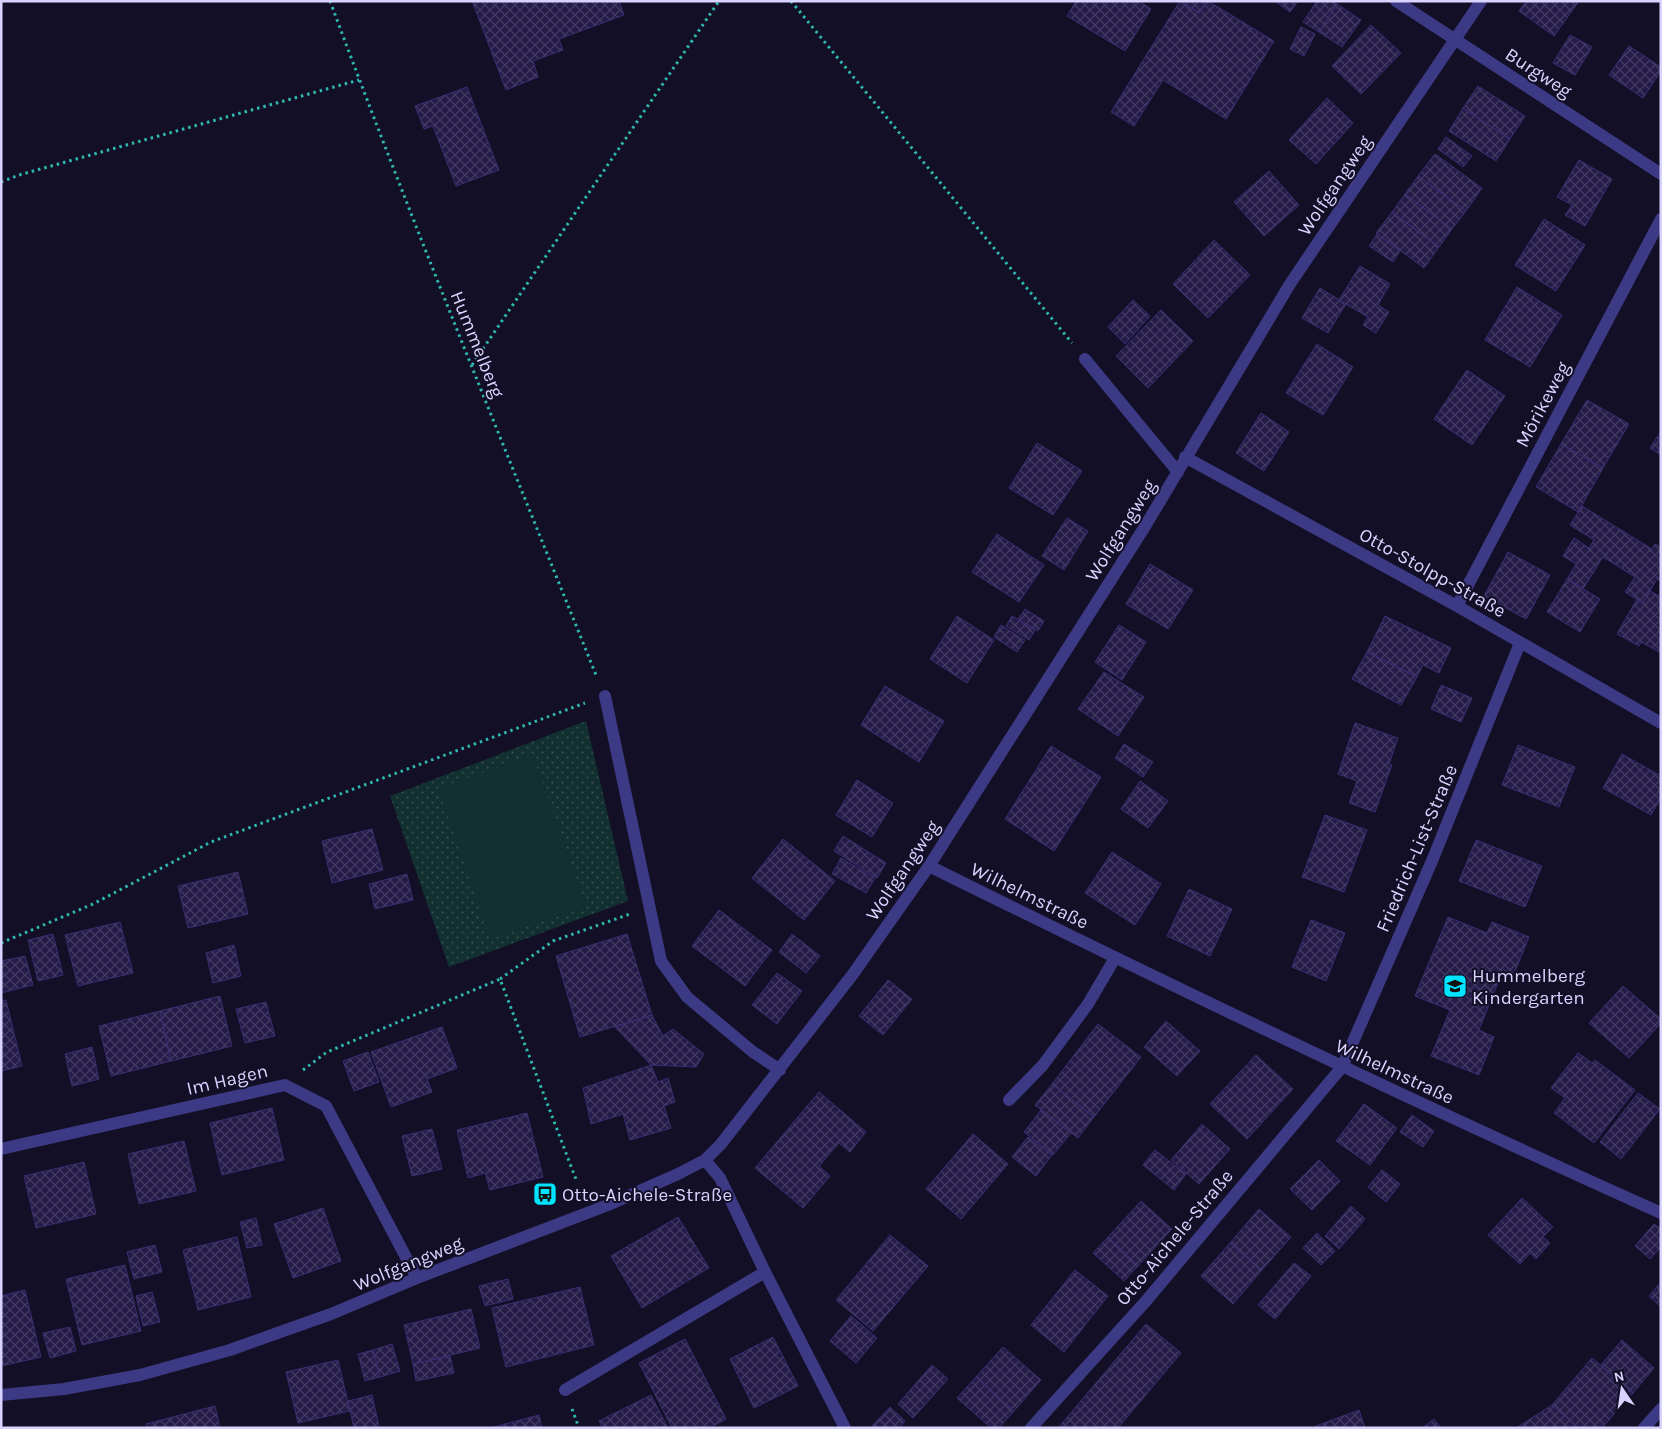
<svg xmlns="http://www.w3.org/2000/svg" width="1662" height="1429" font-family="Karla,sans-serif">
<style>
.park{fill:url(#park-dots)}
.pitch{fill:#12302f}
.building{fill:url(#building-cross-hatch);stroke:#3b2d73}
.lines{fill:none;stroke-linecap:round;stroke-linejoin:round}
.path{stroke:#2fb8b0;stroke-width:3;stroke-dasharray:2.5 4;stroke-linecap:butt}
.minor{stroke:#3d3a85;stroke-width:12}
.labels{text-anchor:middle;stroke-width:4;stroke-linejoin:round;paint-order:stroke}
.street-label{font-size:19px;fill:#d9d4ff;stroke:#130f26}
.poi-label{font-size:19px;fill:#d9d4ff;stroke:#130f26;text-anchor:start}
</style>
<defs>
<pattern id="park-dots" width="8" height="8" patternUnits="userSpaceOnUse" patternTransform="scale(1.25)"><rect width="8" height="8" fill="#12302f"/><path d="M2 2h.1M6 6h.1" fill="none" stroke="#344d4e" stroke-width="1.8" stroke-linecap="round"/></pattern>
<pattern id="building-cross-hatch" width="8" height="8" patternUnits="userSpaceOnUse" patternTransform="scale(1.25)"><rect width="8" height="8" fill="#241b47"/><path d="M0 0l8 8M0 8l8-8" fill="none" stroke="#433b63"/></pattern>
</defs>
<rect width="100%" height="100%" fill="#130f26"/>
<path class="park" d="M586 721 628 901 449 967 390 796Z"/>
<path class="pitch" d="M533 755 586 906 491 939 438 788Z"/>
<path class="building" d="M472 1H619L624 15 559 39 563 50 533 61 538 77 506 90Z
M1076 1H1139L1151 9 1125 51 1067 16Z
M1180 1 1199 13 1208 1 1274 41 1226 119 1163 80 1134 126 1111 112Z
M1180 1H1207L1199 13Z
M1275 1H1298L1290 12Z
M1317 1H1332L1337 4 1319 32 1303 22Z
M1526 1H1579L1554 36 1519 11Z
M1337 4 1361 20 1342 47 1319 32Z
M1371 25 1401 53 1361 94 1332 66Z
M1301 27 1315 34 1304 56 1290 49Z
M1570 35 1592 47 1575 75 1553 63Z
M1629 46 1661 67V71L1643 98 1609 75Z
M1478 86 1525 116 1510 139 1463 108Z
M467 87 499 170 456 186 433 126 424 129 415 106Z
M1327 98 1353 123 1316 164 1289 140Z
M1463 108 1510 139 1496 161 1449 131Z
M1446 137 1472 156 1463 167 1438 149Z
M1435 154 1482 188 1466 211 1418 176Z
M1579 160 1612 179 1585 226 1565 215 1572 205 1557 197Z
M1269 171 1299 205 1264 236 1234 202Z
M1418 176 1466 211 1452 229 1405 194Z
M1405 194 1452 229 1439 247 1392 212Z
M1392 212 1439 247 1424 268 1376 233Z
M1544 219 1585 245 1556 291 1515 265Z
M1377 234 1400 251 1393 262 1369 246Z
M1214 240 1250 275 1208 318 1173 284Z
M1360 266 1390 284 1378 305 1389 312 1376 333 1363 325 1368 317 1339 300Z
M1517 287 1562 315 1530 367 1485 340Z
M1320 288 1346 304 1328 333 1302 318Z
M1133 300 1150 316 1125 344 1108 327Z
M1161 310 1193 341 1148 388 1116 356Z
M1317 344 1353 367 1323 415 1286 393Z
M1467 370 1505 396 1472 445 1434 419Z
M1587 400 1629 424 1603 468 1561 444Z
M1261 413 1289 432 1264 471 1236 453Z
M1661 431V455L1650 448Z
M1037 443 1082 471 1053 515 1009 488Z
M1561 444 1603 468 1578 512 1536 487Z
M1582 506 1652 549 1655 544 1661 547V581L1657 579 1643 603 1625 592 1635 577 1603 557 1583 589 1567 579 1576 564 1563 556 1574 538 1589 548 1594 540 1570 525Z
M1067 518 1088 531 1064 570 1042 556Z
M997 534 1044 565 1019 602 972 572Z
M1508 552 1550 575 1526 619 1484 596Z
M1150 564 1193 590 1168 629 1126 604Z
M1567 579 1600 599 1580 632 1547 612Z
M1650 591 1661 597V653L1641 642 1639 646 1617 634 1637 599 1643 603Z
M1025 609 1044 621 1038 631 1018 619Z
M957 616 994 640 967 683 930 659Z
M1012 616 1035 630 1029 640 1006 626Z
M1385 616 1451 648 1439 673 1423 665 1417 677 1367 652Z
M1001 625 1025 640 1017 652 994 637Z
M1119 625 1146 642 1122 680 1095 662Z
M1367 652 1417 677 1401 705 1352 679Z
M1104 672 1144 697 1118 736 1078 709Z
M1441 685 1472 698 1461 722 1431 709Z
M885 686 944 721 919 762 861 725Z
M1355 723 1398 738 1389 764 1392 765 1375 812 1349 803 1357 781 1338 774Z
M1124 744 1153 762 1143 777 1115 758Z
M1518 745 1575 767 1559 807 1502 785Z
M1051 746 1101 777 1054 851 1005 819Z
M1622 754 1661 776V798L1651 815 1603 788Z
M857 780 893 803 872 837 836 815Z
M1140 781 1168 801 1148 828 1121 809Z
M1325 815 1367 830 1344 892 1302 877Z
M372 829 383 870 332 883 322 841Z
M843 836 886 863 877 878 834 851Z
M783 839 835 881 804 920 752 878Z
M1476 840 1542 866 1525 907 1459 881Z
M1112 852 1161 884 1135 925 1085 893Z
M841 858 875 878 866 893 832 874Z
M238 872 248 914 188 928 178 886Z
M407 874 413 900 375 909 369 884Z
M1189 889 1232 909 1210 956 1167 936Z
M719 910 772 950 745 986 692 946Z
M1448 917 1487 933 1492 922 1529 937 1514 974 1503 970 1479 1030 1494 1037 1479 1075 1431 1056 1450 1010 1415 996Z
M1311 920 1345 933 1326 981 1292 967Z
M120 922 133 973 78 986 65 935Z
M53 934 63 975 38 981 28 940Z
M627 934 652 1015 580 1037 556 956Z
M792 934 820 956 806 973 779 952Z
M234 945 241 976 213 983 206 953Z
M25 956 33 985 1 993V961Z
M777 973 802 991 777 1024 752 1005Z
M888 980 912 999 883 1035 859 1016Z
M1623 986 1661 1019V1023L1629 1058 1589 1023Z
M220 996 232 1046 171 1061 160 1011Z
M6 1000 22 1066 1 1071V1001Z
M266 1002 275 1036 245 1043 236 1009Z
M160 1011 171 1061 111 1076 99 1026Z
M652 1015 663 1036 673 1029 704 1054 696 1067 651 1065 615 1027Z
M1166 1021 1200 1051 1177 1076 1144 1047Z
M1098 1024 1141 1057 1094 1117 1052 1084Z
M442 1027 457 1068 427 1079 432 1092 391 1107 371 1052Z
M92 1047 99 1079 72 1086 65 1054Z
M368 1052 379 1082 354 1091 343 1061Z
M1578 1053 1592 1063 1595 1060 1635 1090 1594 1143 1554 1113 1565 1098 1551 1088Z
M1256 1055 1293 1089 1247 1139 1210 1104Z
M651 1065 658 1082 668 1078 675 1102 664 1106 671 1128 630 1140 623 1114 591 1124 583 1088Z
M1052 1084 1094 1117 1078 1138 1035 1105Z
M819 1092 866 1132 850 1152 839 1143 819 1166 830 1176 803 1208 755 1168Z
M1638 1093 1660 1109 1621 1159 1600 1142Z
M1364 1104 1397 1128 1370 1165 1336 1141Z
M272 1108 284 1160 222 1175 210 1123Z
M1041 1110 1071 1133 1053 1155 1024 1132Z
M527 1113 543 1177 490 1190 485 1173 468 1178 457 1130Z
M1412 1115 1434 1131 1423 1147 1400 1132Z
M1202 1124 1230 1149 1199 1184 1171 1160Z
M432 1129 442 1169 412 1176 402 1136Z
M973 1134 1008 1164 961 1219 926 1189Z
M1028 1137 1052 1155 1036 1176 1012 1157Z
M184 1141 196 1191 139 1204 128 1154Z
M1155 1150 1186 1174 1174 1190 1143 1165Z
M1319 1160 1340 1181 1312 1210 1290 1189Z
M84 1162 96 1214 36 1228 24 1176Z
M1382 1170 1400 1184 1386 1202 1368 1187Z
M1522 1198 1553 1227 1543 1237 1550 1243 1536 1259 1530 1253 1520 1264 1488 1235Z
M1141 1201 1172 1229 1138 1266 1108 1237Z
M1351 1206 1365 1219 1339 1249 1325 1236Z
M323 1208 341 1261 293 1278 274 1224Z
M1259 1209 1291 1237 1262 1270 1230 1243Z
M678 1217 709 1268 642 1308 611 1256Z
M256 1218 262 1245 247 1248 240 1222Z
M1654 1224 1661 1229V1247L1650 1259 1635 1246Z
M1317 1233 1335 1251 1321 1265 1303 1248Z
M890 1235 928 1266 873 1331 836 1300Z
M237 1237 251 1297 198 1310 183 1250Z
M1108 1237 1138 1266 1124 1281 1093 1253Z
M1230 1243 1262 1270 1233 1304 1201 1276Z
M155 1245 162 1272 134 1279 127 1252Z
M1294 1263 1311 1276 1275 1319 1258 1305Z
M125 1265 141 1331 82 1345 66 1279Z
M1075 1270 1108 1296 1064 1352 1031 1325Z
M508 1279 513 1299 485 1306 479 1286Z
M1661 1282V1307L1649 1296Z
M580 1287 594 1345 506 1367 492 1308Z
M25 1290 41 1357 1 1366V1296Z
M152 1292 160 1322 143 1326 136 1296Z
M471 1309 480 1348 413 1364 404 1325Z
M851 1316 877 1338 856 1363 830 1341Z
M1146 1324 1181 1353 1118 1428H1058Z
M70 1327 76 1351 50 1358 43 1333Z
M773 1337 798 1386 754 1408 730 1359Z
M685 1339 726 1419 710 1428H672L639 1363Z
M1622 1340 1654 1368 1633 1393 1601 1365Z
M392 1344 400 1371 380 1377 373 1350Z
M1003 1347 1041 1380 1014 1411 976 1377Z
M373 1350 380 1377 365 1381 358 1354Z
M450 1356 454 1373 416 1381 413 1364Z
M1592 1358 1633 1393 1602 1428H1579L1552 1405Z
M338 1360 350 1411 298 1423 286 1372Z
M932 1365 948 1379 913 1418 898 1404Z
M976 1377 1014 1411 999 1428H991L957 1398Z
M372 1395 379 1426 371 1428H354L348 1401Z
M651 1395 668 1428H603L599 1421Z
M1552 1405 1579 1428H1516Z
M215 1406 220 1428H147L146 1424Z
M890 1407 905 1421 899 1428H870Z
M1359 1410 1365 1428H1317L1316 1426Z
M539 1415 542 1428H490Z
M1434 1419 1441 1428H1422Z"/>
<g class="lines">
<path class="path" d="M330 1C414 228 506 451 596 675
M791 1 1072 343
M1 182 19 175 359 80
M472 365 719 1
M1 943 93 904 211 842 585 703
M500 979 553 941 630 914
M303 1070 327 1052 500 979 577 1182
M572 1409 579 1428"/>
<path class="minor" d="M1396 1 1661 174
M1085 359 1178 472
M1185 457 1457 606 1661 723
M1457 606 1661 219
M605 696 661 961 687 997 753 1052 780 1070
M929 866C1171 986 1414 1102 1661 1213
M1009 1100 1043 1065 1088 1004 1115 958
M1 1149 285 1085 326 1106 417 1278
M705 1160 720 1178 765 1272 845 1428
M565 1390 765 1272
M1 1395 64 1389 140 1375 230 1350 331 1314 417 1278 608 1205 678 1174 705 1160 721 1144 853 974 929 866 1144 528 1290 284 1481 1
M1031 1428 1146 1301 1342 1067 1432 861 1520 643
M1644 1428 1661 1409"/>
</g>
<defs>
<g id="school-square" transform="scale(1.25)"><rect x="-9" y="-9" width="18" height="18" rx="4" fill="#00e5ff" stroke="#130f26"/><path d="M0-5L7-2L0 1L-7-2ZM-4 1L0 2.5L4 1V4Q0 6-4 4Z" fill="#111"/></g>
<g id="bus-square" transform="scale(1.25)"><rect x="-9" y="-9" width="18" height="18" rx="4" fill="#00e5ff" stroke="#130f26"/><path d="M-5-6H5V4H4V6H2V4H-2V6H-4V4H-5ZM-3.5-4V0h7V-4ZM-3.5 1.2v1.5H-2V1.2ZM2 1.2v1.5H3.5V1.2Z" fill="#111"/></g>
</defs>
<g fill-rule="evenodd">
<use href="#school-square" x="1455" y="986"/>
<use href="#bus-square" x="545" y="1194"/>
</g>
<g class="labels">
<g class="street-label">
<text transform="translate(1539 72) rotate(33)" y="7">Burgweg</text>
<text transform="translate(1334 185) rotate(-56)" y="7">Wolfgangweg</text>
<text transform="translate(478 344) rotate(68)" y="7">Hummelberg</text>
<text transform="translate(1542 404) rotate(-62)" y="7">Mörikeweg</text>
<text transform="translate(1120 530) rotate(-58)" y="7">Wolfgangweg</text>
<text transform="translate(1433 572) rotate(29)" y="7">Otto-Stolpp-Straße</text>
<text transform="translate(1416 848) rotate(-67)" y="7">Friedrich-List-Straße</text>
<text transform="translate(902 870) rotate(-56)" y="7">Wolfgangweg</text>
<text transform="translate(1030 895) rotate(26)" y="7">Wilhelmstraße</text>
<text transform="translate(1395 1071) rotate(25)" y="7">Wilhelmstraße</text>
<text transform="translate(227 1079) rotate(-13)" y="7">Im Hagen</text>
<text transform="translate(1174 1237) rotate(-50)" y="7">Otto-Aichele-Straße</text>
<text transform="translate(408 1263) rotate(-22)" y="7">Wolfgangweg</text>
</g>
<g class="poi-label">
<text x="1472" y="982">Hummelberg<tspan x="1472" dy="22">Kindergarten</tspan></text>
<text x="562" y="1201">Otto-Aichele-Straße</text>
</g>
</g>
<rect width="1662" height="1429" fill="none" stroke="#d9d4ff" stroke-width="5"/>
<g transform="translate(1622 1389) rotate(347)" stroke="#130f26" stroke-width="4" paint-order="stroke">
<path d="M0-4L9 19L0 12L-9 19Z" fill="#d9d4ff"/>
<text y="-8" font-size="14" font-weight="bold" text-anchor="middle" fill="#d9d4ff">N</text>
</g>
</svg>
